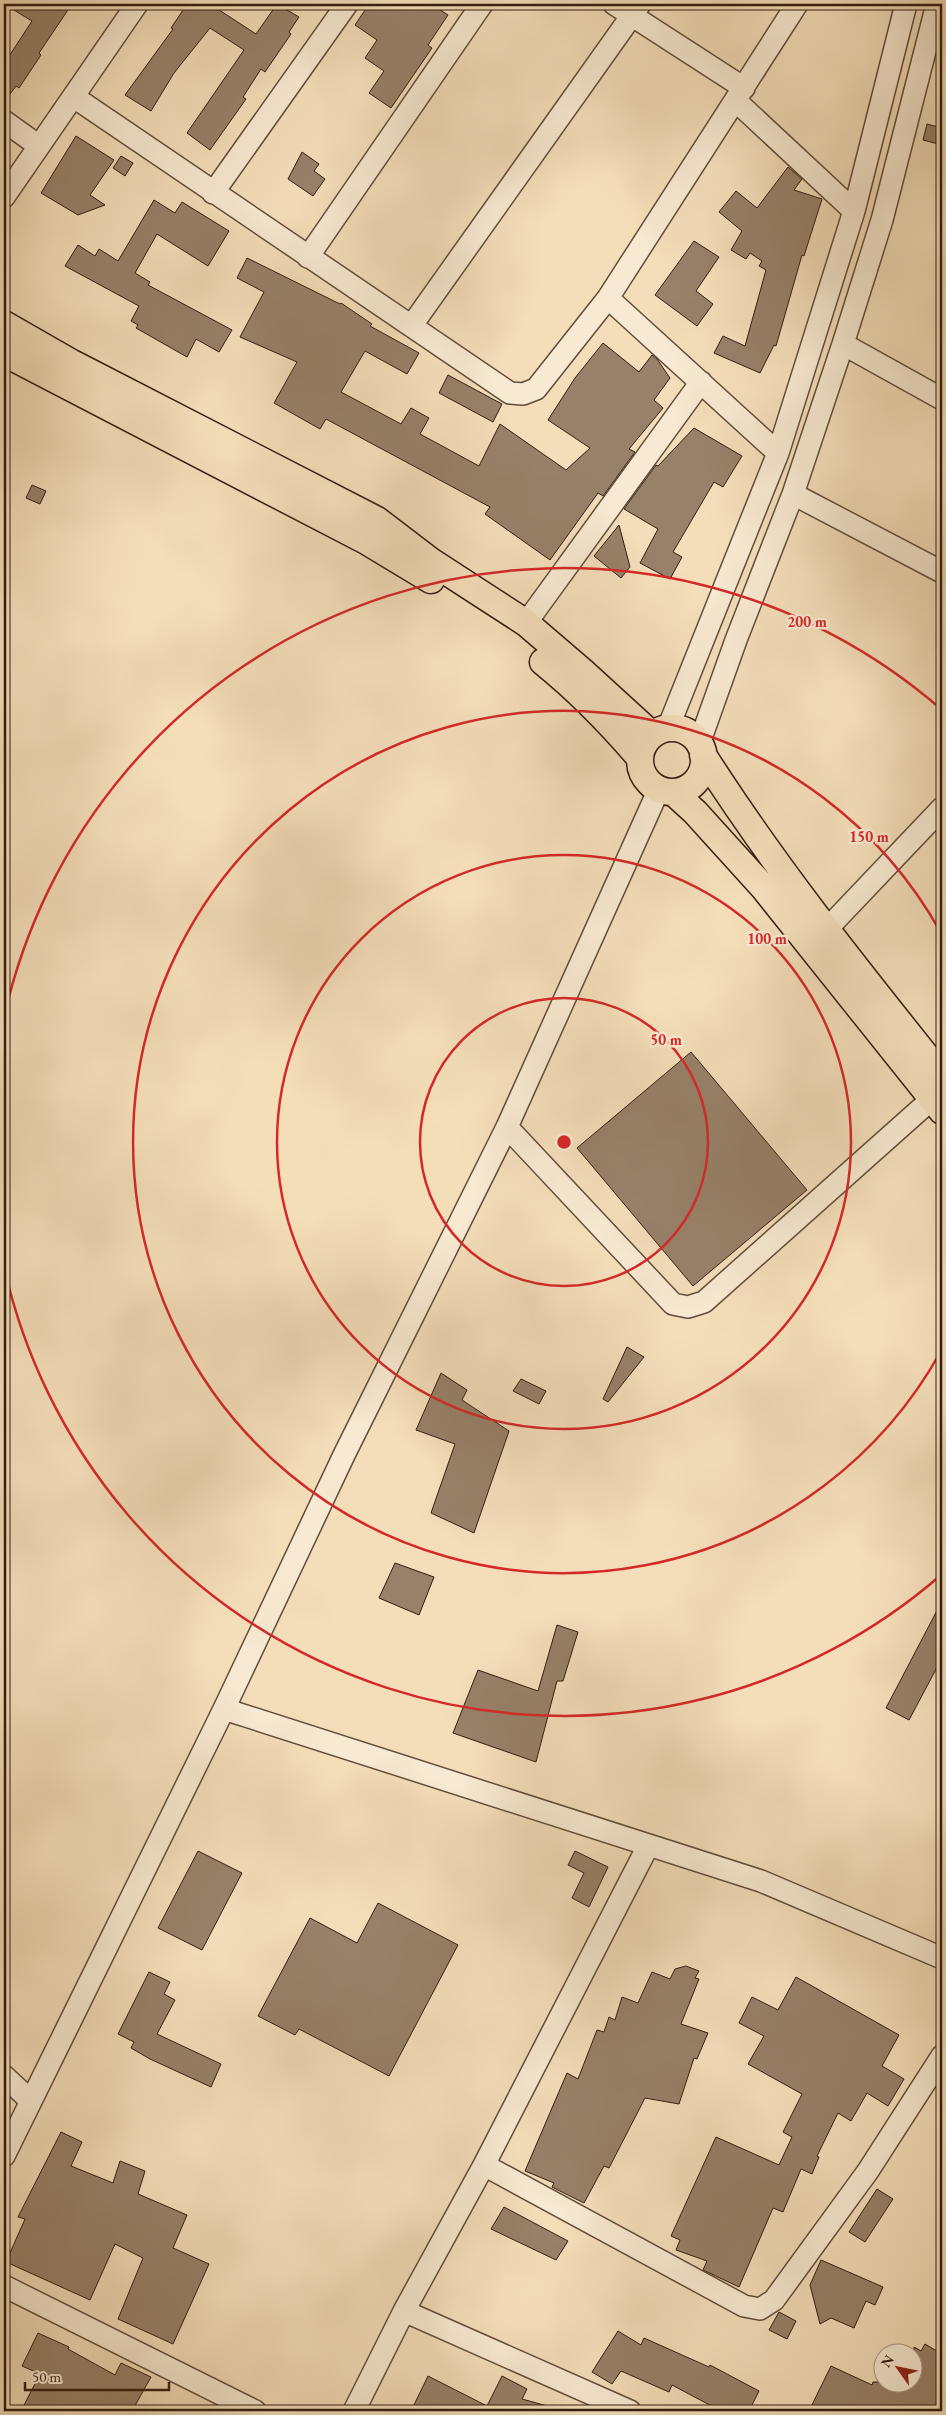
<svg xmlns="http://www.w3.org/2000/svg" width="946" height="2415" font-family="'EB Garamond',serif">
<style>
.building{fill:#978169;stroke:#321d11}
.lines{fill:none;stroke-linecap:round;stroke-linejoin:round}
.minor-casing{stroke:#624d3b;stroke-width:24}
.major-casing{stroke:#321d11;stroke-width:29}
.minor{stroke:#f8ead2;stroke-width:21}
.major{stroke:#f4deba;stroke-width:26}
.ring{fill:none;stroke:#d62828;stroke-width:2.5}
.centre{fill:#d62828;stroke:#f8ead2;stroke-width:2.5}
.ring-label{font-size:15px;text-anchor:middle;font-weight:bold;fill:#d62828;stroke:#f8ead2;stroke-width:5;stroke-linejoin:round;paint-order:stroke}
</style>
<rect width="100%" height="100%" fill="#f4deba"/>
<filter id="stains"><feTurbulence type="fractalNoise" baseFrequency=".004" numOctaves="4"/><feColorMatrix values="0 0 0 0 .2 0 0 0 0 .09 0 0 0 0 .02 0 0 0 .5 -.17"/></filter>
<radialGradient id="worn" r=".72"><stop offset=".6" stop-color="#630" stop-opacity="0"/><stop offset="1" stop-color="#630" stop-opacity=".3"/></radialGradient>
<path class="building" d="M4 4H72L39 53 41 55 19 88 16 86 4 102V64L32 21Z
M187 4H210L256 34 277 4 299 17 289 32 291 34 265 72 261 69 243 97 246 99 210 150 187 133 244 50 210 28 174 73 151 111 125 95 173 29 171 28Z
M369 4H431L448 15 428 45 432 48 391 108 369 93 384 71 365 58 377 40 355 25Z
M927 124 942 128V145L923 140Z
M76 136 114 160 90 195 105 205 78 215 41 193Z
M302 152 319 164 314 171 325 179 313 196 288 179Z
M121 156 133 163 125 176 113 168Z
M788 167 802 179 794 190 822 199 804 256 802 255 776 346 774 345 760 373 714 353 723 336 745 346 766 270 759 266 762 261 750 253 746 259 731 250 742 231 719 212 736 191 757 208Z
M154 200 175 213 182 202 229 231 208 266 157 234 135 273 150 282 148 285 232 330 219 352 196 339 187 357 136 328 138 325 131 321 139 306 65 266 78 245 95 256 99 249 118 261Z
M694 241 719 257 696 291 713 304 697 326 655 295Z
M247 258 340 304 341 303 372 324 370 326 419 353 407 374 365 351 341 392 401 424 411 408 429 418 420 434 479 466 500 424 566 470 590 448 548 420 575 378 603 343 639 372 652 355 657 359 670 378 654 400 663 408 629 449 635 452 603 496 598 493 550 560 485 514 490 507 326 419 320 429 274 403 297 362 240 337 264 292 237 278Z
M448 375 502 404 493 422 439 393Z
M694 428 742 456 723 487 714 482 673 552 682 557 670 579 640 563 658 529 624 509 656 465 658 466Z
M32 485 46 491 40 504 26 498Z
M619 525 630 567 621 578 594 556Z
M691 1052 807 1190 693 1286 577 1148Z
M627 1347 644 1357 608 1402 603 1399Z
M441 1373 467 1390 462 1400 509 1431 474 1533 431 1513 455 1444 416 1430Z
M521 1379 546 1391 539 1404 513 1391Z
M395 1563 434 1577 419 1615 379 1598Z
M942 1601V1658L909 1720 886 1708Z
M557 1625 578 1632 563 1681H557L536 1762 453 1733 478 1670 538 1691Z
M198 1851 242 1873 202 1950 158 1928Z
M575 1851 608 1867 589 1907 572 1898 584 1873 568 1865Z
M378 1903 458 1945 389 2076 299 2029 295 2035 258 2016 310 1918 357 1943Z
M686 1966 699 1971 695 1978 699 1979 681 2024 708 2033 697 2059 694 2058 679 2104 645 2098 609 2168 604 2166 584 2203 552 2187 554 2183 525 2171 567 2073 578 2079 597 2030 604 2032 609 2017 615 2020 622 1997 638 2003 652 1972 670 1979 675 1969Z
M149 1972 170 1982 164 1994 175 2000 157 2034 221 2064 211 2087 150 2059 131 2048 134 2042 118 2034Z
M796 1977 899 2035 882 2066 904 2079 888 2106 867 2093 851 2121 838 2113 817 2156 819 2157 812 2174 801 2169 783 2212 773 2208 739 2287 703 2270 707 2261 676 2250 680 2240 671 2236 716 2137 779 2165 792 2137 783 2132 802 2094 748 2064 764 2036 739 2023 752 1997 778 2010Z
M61 2132 82 2142 71 2166 113 2183 120 2161 145 2171 138 2194 187 2215 173 2248 209 2264 173 2344 118 2319 143 2258 115 2244 90 2300 6 2262 25 2219 18 2217Z
M877 2189 893 2199 865 2242 849 2232Z
M504 2207 568 2241 556 2260 491 2229Z
M821 2260 883 2287 875 2305 866 2301 854 2328 831 2318 820 2324 810 2285Z
M779 2312 796 2321 787 2339 769 2330Z
M618 2331 641 2345 644 2338 709 2367 710 2365 759 2391 749 2411H721L672 2385 669 2392 621 2371 612 2384 592 2372Z
M38 2333 69 2347 68 2349 115 2375 121 2363 151 2377 132 2411H21L40 2374 22 2366Z
M925 2344 942 2354V2411H809L831 2366 872 2385 873 2382H914V2347L921 2351Z
M428 2376 487 2406 502 2376 527 2389 522 2399 551 2407 550 2411H411Z"/>
<g class="lines">
<g class="minor-casing">
<path id="minor" d="M614 4 744 88
M74 97 510 393 523 394 536 389 608 298 797 4
M736 101 854 211
M4 121 39 146
M213 193 347 4
M4 197 137 4
M308 257 482 4
M608 298 778 453
M412 325 640 4
M843 344 942 399
M793 494 942 572
M526 623 701 382
M668 728 778 453 854 211 906 4
M699 744 736 640 793 494 843 344 882 220 937 4
M826 930 942 808
M507 1127 673 1304 688 1307 704 1302 933 1098
M224 1709 761 1881 942 1958
M4 2076 31 2101
M4 2156 224 1709 344 1455 507 1127 659 789
M484 2165 744 2306 760 2309 774 2300 868 2171 942 2056
M4 2286 255 2411
M404 2311 630 2411
M354 2411 404 2311 484 2165 648 1846"/>
</g>
<g class="major-casing">
<path id="major" d="M4 324 72 363 377 520 432 562 526 623 582 671 652 735
M4 353 368 542 431 580
M543 662C579 691 610 723 640 758
M640 760a32 32 0 1 1 64 0a32 32 0 1 1-64 0Z
M703 755C775 868 859 972 942 1076
M673 792 695 812 763 887 942 1111"/>
</g>
<use href="#minor" class="minor"/>
<use href="#major" class="major"/>
</g>
<g class="ring">
<circle cx="564" cy="1142" r="144"/>
<circle cx="564" cy="1142" r="287"/>
<path d="M941 1351A431 431 0 1 1 941 933"/>
<path d="M941 1575A574 574 0 0 1 5 1271M5 1013A574 574 0 0 1 941 709"/>
</g>
<circle cx="564" cy="1142" r="8" class="centre"/>
<g class="ring-label">
<text x="807" y="627">200 m</text>
<text x="869" y="842">150 m</text>
<text x="767" y="944">100 m</text>
<text x="666" y="1045">50 m</text>
</g>
<rect width="946" height="2415" fill="none" stroke="#f4deba" stroke-width="20"/>
<rect x="5" y="5" width="936" height="2405" fill="none" stroke="#321d11" stroke-width="2.5"/>
<rect x="10" y="10" width="926" height="2395" fill="none" stroke="#321d11"/>
<g transform="translate(898 2368) rotate(303)"><circle r="24" fill="#f8ead2" stroke="#a99885"/>
<path d="M0-4L9 19L0 12L-9 19Z" fill="#8f2418"/>
<text y="-8" font-size="14" font-weight="bold" text-anchor="middle" fill="#321d11">N</text>
</g>
<path d="M25 2382v8h144v-8" fill="none" stroke="#321d11" stroke-width="2.5"/>
<text x="32" y="2382" font-size="15" fill="#321d11" stroke="#f8ead2" stroke-width="4" paint-order="stroke">50 m</text>
<rect width="100%" height="100%" filter="url(#stains)"/>
<rect width="100%" height="100%" fill="url(#worn)"/>
</svg>
